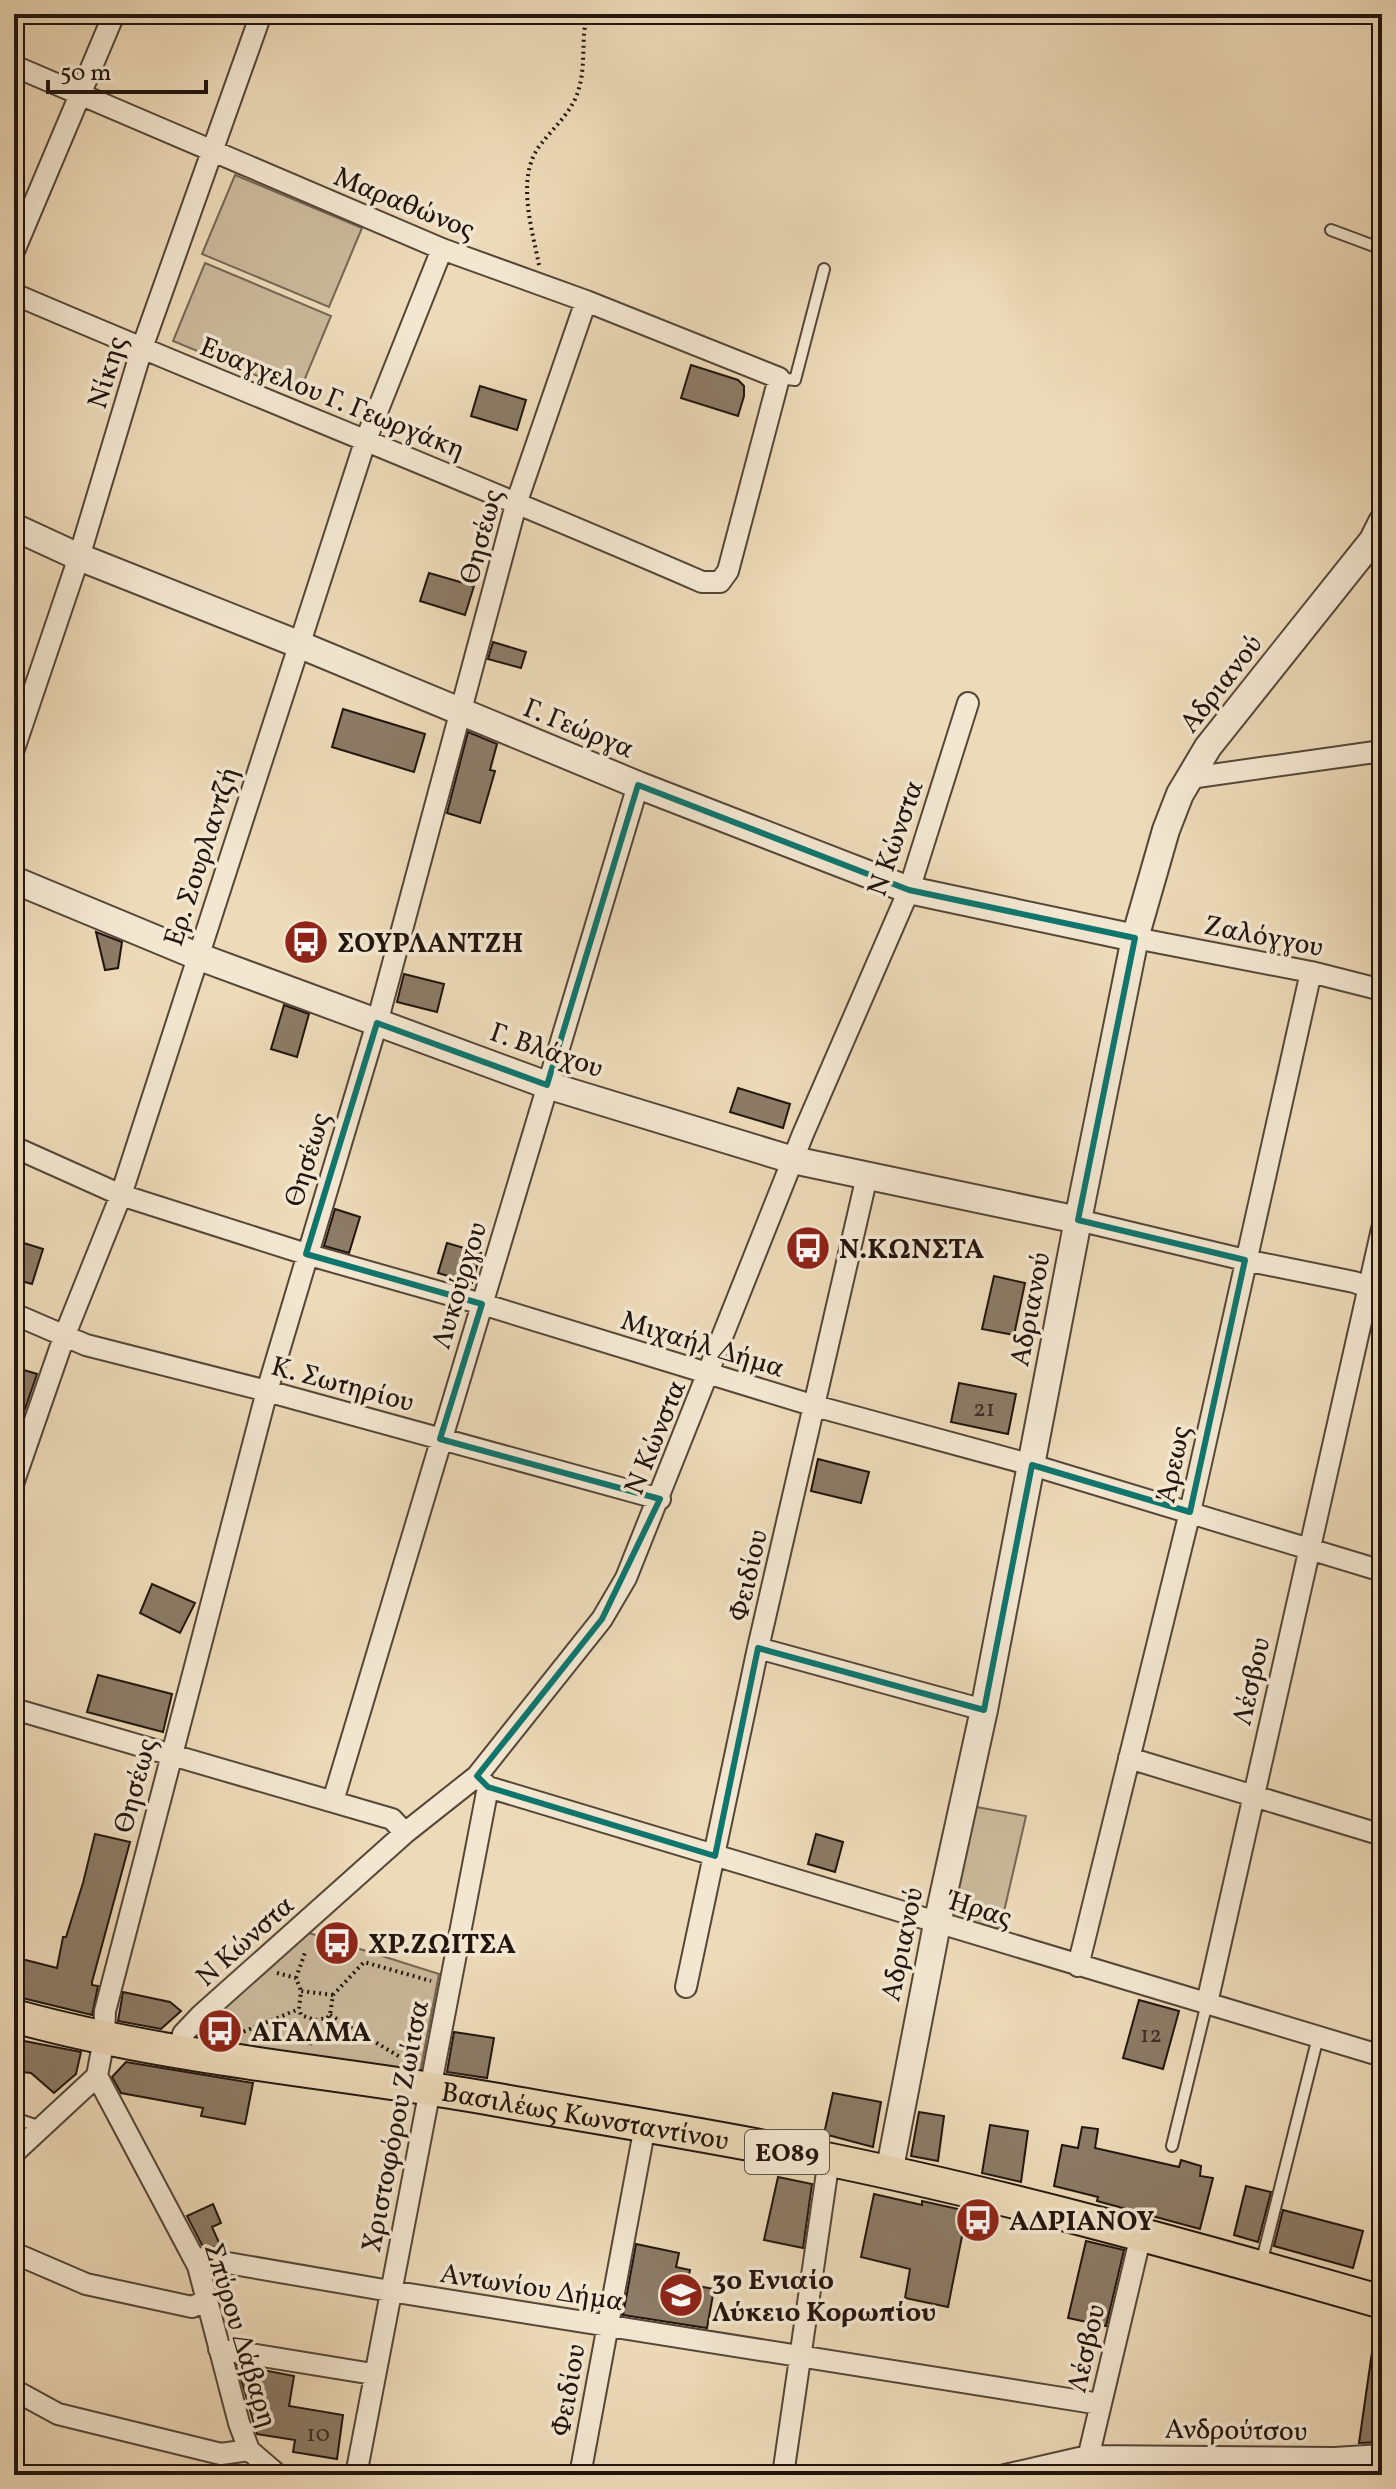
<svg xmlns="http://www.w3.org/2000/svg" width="1396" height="2489" font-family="Vollkorn,serif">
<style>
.green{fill:#cab99b;stroke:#766754;stroke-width:2}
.building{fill:#8c7b66;stroke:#22150e;stroke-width:2}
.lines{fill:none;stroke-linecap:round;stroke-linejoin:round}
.service-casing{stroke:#554638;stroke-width:14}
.minor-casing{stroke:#554638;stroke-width:24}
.tertiary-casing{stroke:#554638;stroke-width:30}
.primary-casing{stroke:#22150e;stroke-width:36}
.path{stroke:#22150e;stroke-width:4;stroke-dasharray:2 4;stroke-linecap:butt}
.service{stroke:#f3e7d1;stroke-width:10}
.minor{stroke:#f3e7d1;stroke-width:20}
.tertiary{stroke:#f3e7d1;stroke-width:26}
.primary{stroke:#eddab8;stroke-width:32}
.marked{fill:none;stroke:#0f766e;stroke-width:6;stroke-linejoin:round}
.labels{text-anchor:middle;stroke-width:7;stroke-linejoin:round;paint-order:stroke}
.number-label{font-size:24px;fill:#3c2e24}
.shield{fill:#f3e7d1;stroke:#615448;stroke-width:2}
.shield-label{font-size:26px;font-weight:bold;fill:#22150e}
.street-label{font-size:28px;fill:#22150e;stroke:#f3e7d1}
.poi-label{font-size:28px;font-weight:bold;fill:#22150e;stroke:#f3e7d1;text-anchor:start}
</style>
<rect width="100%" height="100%" fill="#eddab8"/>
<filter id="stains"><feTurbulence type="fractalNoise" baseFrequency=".0025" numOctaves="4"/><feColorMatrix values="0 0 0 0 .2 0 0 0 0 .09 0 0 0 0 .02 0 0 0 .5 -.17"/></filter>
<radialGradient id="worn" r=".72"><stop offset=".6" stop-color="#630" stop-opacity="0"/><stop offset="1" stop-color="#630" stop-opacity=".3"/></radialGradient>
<path class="green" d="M235 175 362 228 329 307 202 254Z
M205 263 331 316 299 393 173 341Z
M971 1806 1026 1816 1000 1929 950 1916Z
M306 1932 439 1974 419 2078 205 2048 195 2038 201 2024Z"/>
<path class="building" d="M691 365 738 380 744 386V396L738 416 681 398Z
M480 386 526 400 517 430 471 416Z
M429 573 474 586 465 615 420 601Z
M493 642 526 652 521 668 488 659Z
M343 709 425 734 414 772 332 747Z
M468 732 497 744 490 770 495 771 480 823 447 813Z
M96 932 122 942 118 968 105 970Z
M404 974 444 984 437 1012 397 1002Z
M284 1005 309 1014 297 1057 271 1049Z
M738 1088 790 1104 783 1128 730 1112Z
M335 1209 360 1217 349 1253 324 1246Z
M14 1240 43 1249 32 1284 14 1279Z
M447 1243 481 1253 472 1283 438 1273Z
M994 1276 1025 1283 1014 1335 982 1329Z
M14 1367 37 1374 14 1441Z
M959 1383 1016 1394 1008 1434 951 1422Z
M818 1459 869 1472 861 1503 811 1491Z
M152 1584 195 1603 180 1633 140 1613Z
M98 1675 172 1694 163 1732 87 1712Z
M95 1834 130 1842 92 1982V1985L98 1986 92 2015 14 1996V1957L57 1968 63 1937H66L83 1883Z
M816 1834 843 1842 835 1872 808 1864Z
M123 1992 170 2002 181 2011 161 2029 118 2021Z
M1139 2000 1179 2011 1163 2069 1123 2058Z
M454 2032 494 2038 487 2078 447 2072Z
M19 2040 81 2052 76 2074 54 2093 31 2073 14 2071Z
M126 2062 253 2083 245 2124 201 2116 203 2108 121 2093 112 2077Z
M833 2093 881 2102 873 2147 824 2134Z
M919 2112 944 2116 938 2161 911 2156Z
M990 2125 1028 2131 1021 2182 982 2173Z
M1082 2127 1098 2129 1095 2148 1179 2167 1181 2160 1201 2166 1200 2176 1213 2178 1200 2229 1097 2201 1098 2197 1054 2186 1062 2145 1078 2148Z
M778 2177 812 2184 803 2248 764 2240Z
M1246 2186 1271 2192 1258 2242 1234 2235Z
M874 2194 922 2205V2201L967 2211 948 2307 905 2298 910 2269 861 2257Z
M213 2204 221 2223 212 2227 221 2247 219 2248 202 2245 187 2216Z
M1283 2210 1363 2231 1353 2268 1274 2246Z
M1086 2241 1124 2250 1106 2326 1068 2318Z
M636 2244 679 2253 676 2267 690 2270 687 2284 714 2289 707 2328 623 2315Z
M1372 2352 1382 2353V2442L1359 2443Z
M237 2365 294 2376 289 2406 343 2415 337 2459 293 2452 295 2440 257 2434Z"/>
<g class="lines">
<g class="service-casing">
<path id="service" d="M1372 14 1382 17
M1331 230 1382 249
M779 378 795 380 824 269
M14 2118 41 2127
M1172 2146 1207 2003
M1261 2264 1318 2037"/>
</g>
<g class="minor-casing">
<path id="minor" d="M14 66 442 249 586 301 779 378 728 571 720 582H702C474 483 243 392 14 294
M14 251 114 14
M14 749 79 557 142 348 261 14
M1190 778 1382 751
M1135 938 1311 972 1382 990
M14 1147 121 1195 306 1254 482 1304 815 1406 1032 1465 1382 1571
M1078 1220 1245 1260 1354 1282 1382 1292
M14 1314 86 1345 267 1391 660 1499
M14 1481 64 1337 121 1195 365 442 442 249
M758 1648 984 1710
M14 1709 392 1819 405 1833
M1129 1758 1382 1835
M477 1776 488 1787 1382 2056
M333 1801 638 785
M1078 1966 1190 1512 1311 972
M686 1987 758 1648 867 1176
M1207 2003 1382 1229
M179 2053 183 2034 200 2016 405 1833 477 1776 602 1619 626 1578 803 1134 909 890 968 703
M97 2076 198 2266 239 2423 249 2450 278 2475
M14 2153 97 2076 104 2039 105 2011 267 1391 377 1023 517 501 586 301
M14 2253 86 2284 192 2307 205 2301
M193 2257 390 2291 1100 2404
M219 2349 373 2374
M14 2390 58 2414 221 2454 249 2450
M356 2475 488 1787
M580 2475 645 2126
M783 2475 829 2159
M1005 2475 1088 2456 1335 2458 1382 2455
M1084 2475 1141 2235"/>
</g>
<g class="tertiary-casing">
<path id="tertiary" d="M14 527 79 557 298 644 638 785 909 890 1135 938
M14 880 197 956 547 1085 793 1160 1078 1220
M889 2173 937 1924 984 1710 1078 1220 1135 938 1166 830 1180 794 1208 747 1373 540 1382 522"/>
</g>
<g class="primary-casing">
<g id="primary">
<path id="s1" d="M14 2016C172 2060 337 2071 498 2100 609 2120 721 2137 831 2160 1015 2198 1201 2250 1382 2302"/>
</g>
</g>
<path class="path" d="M539 265C532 228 515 176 541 144 554 127 574 110 579 88 586 64 581 38 587 14
M277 1973 296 1978 301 1991
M296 1978 306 1950
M333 1995 301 1991 299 2009 301 2015 315 2020 327 2018 330 2015 333 1995 364 1962 431 1981
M330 2015 400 2057
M238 2034 299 2009
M310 2045 315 2020"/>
<use href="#service" class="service"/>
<use href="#minor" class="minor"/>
<use href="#tertiary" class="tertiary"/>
<use href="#primary" class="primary"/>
</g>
<path class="marked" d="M638 785 909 890 1135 938 1078 1220 1245 1260 1190 1512 1032 1465 984 1710 758 1648 715 1856 488 1787 477 1776 602 1619 660 1499 440 1439 482 1304 306 1254 377 1023 547 1085Z"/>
<defs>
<g id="bus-disc" transform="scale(2.3)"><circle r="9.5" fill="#8f2418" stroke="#f3e7d1"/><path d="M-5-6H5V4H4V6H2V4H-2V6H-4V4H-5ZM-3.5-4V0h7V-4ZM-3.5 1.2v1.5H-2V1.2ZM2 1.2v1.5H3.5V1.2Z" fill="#fff"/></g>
<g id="school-disc" transform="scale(2.3)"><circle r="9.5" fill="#8f2418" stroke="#f3e7d1"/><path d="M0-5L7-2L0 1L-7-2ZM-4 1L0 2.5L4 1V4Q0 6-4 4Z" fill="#fff"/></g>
</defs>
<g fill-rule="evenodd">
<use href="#bus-disc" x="306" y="942"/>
<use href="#bus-disc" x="808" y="1248"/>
<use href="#bus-disc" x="337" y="1943"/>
<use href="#bus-disc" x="220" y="2031"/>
<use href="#bus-disc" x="978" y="2220"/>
<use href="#school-disc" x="681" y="2295"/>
</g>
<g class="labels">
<g class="number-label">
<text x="984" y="1416">21</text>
<text x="1151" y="2042">12</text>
<text x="318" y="2441">10</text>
</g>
<rect class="shield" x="745" y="2130" width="84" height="44" rx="6"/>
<g class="shield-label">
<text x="787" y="2161">ΕΟ89</text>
</g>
<g class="street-label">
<text transform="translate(405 202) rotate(22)" y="10">Μαραθώνος</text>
<text transform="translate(106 372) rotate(-73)" y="10">Νίκης</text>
<text transform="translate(333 397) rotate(22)" y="10">Ευαγγελου Γ. Γεωργάκη</text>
<text transform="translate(480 536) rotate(-75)" y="10">Θησέως</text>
<text transform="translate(1220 683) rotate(-52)" y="10">Αδριανού</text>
<text transform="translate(579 727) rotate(22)" y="10">Γ. Γεώργα</text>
<text transform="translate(894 838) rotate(-71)" y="10">Ν Κώνστα</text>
<text transform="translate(200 856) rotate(-72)" y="10">Ερ. Σουρλαντζή</text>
<text transform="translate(1264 935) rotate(11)" y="10">Ζαλόγγου</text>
<text transform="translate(547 1049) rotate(19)" y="10">Γ. Βλάχου</text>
<text transform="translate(306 1159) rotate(-73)" y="10">Θησέως</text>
<text transform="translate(458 1285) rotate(-73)" y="10">Λυκούργου</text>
<text transform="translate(1029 1309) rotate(-79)" y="10">Αδριανού</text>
<text transform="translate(703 1343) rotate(17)" y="10">Μιχαήλ Δήμα</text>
<text transform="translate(343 1383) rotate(15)" y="10">Κ. Σωτηρίου</text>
<text transform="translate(654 1437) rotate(-68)" y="10">Ν Κώνστα</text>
<text transform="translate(1172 1464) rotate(-78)" y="10">Άρεως</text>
<text transform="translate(747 1575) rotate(-77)" y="10">Φειδίου</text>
<text transform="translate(1250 1681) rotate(-77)" y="10">Λέσβου</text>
<text transform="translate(134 1785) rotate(-75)" y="10">Θησέως</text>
<text transform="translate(981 1908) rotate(17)" y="10">Ήρας</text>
<text transform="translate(244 1940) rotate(-42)" y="10">Ν Κώνστα</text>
<text transform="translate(901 1944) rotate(-78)" y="10">Αδριανού</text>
<text dy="10" stroke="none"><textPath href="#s1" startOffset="580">Βασιλέως Κωνσταντίνου</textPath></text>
<text transform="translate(394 2126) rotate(-79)" y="10">Χριστοφόρου Ζωίτσα</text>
<text transform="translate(532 2286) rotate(9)" y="10">Αντωνίου Δήμα</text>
<text transform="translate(242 2335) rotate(73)" y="10">Σπύρου Δάβαρη</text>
<text transform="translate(1085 2348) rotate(-77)" y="10">Λέσβου</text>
<text transform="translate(567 2390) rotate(-80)" y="10">Φειδίου</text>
<text transform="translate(1236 2429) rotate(1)" y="10">Ανδρούτσου</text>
</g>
<g class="poi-label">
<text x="337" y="952">ΣΟΥΡΛΑΝΤΖΗ</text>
<text x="839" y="1258">Ν.ΚΩΝΣΤΑ</text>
<text x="368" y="1953">ΧΡ.ΖΩΙΤΣΑ</text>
<text x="251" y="2041">ΑΓΑΛΜΑ</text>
<text x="1009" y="2230">ΑΔΡΙΑΝΟΥ</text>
<text x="712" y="2289">3ο Ενιαίο<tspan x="712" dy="32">Λύκειο Κορωπίου</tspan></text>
</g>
</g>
<rect width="1396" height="2489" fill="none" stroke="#eddab8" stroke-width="48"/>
<rect x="16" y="16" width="1364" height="2457" fill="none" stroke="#22150e" stroke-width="4"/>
<rect x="24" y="24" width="1348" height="2441" fill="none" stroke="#22150e" stroke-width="2"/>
<path d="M48 80v12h158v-12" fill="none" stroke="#22150e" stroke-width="4"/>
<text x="60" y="80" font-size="24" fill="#22150e" stroke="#f3e7d1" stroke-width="6" paint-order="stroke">50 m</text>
<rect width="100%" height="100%" filter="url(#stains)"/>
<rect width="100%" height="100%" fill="url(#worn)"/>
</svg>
